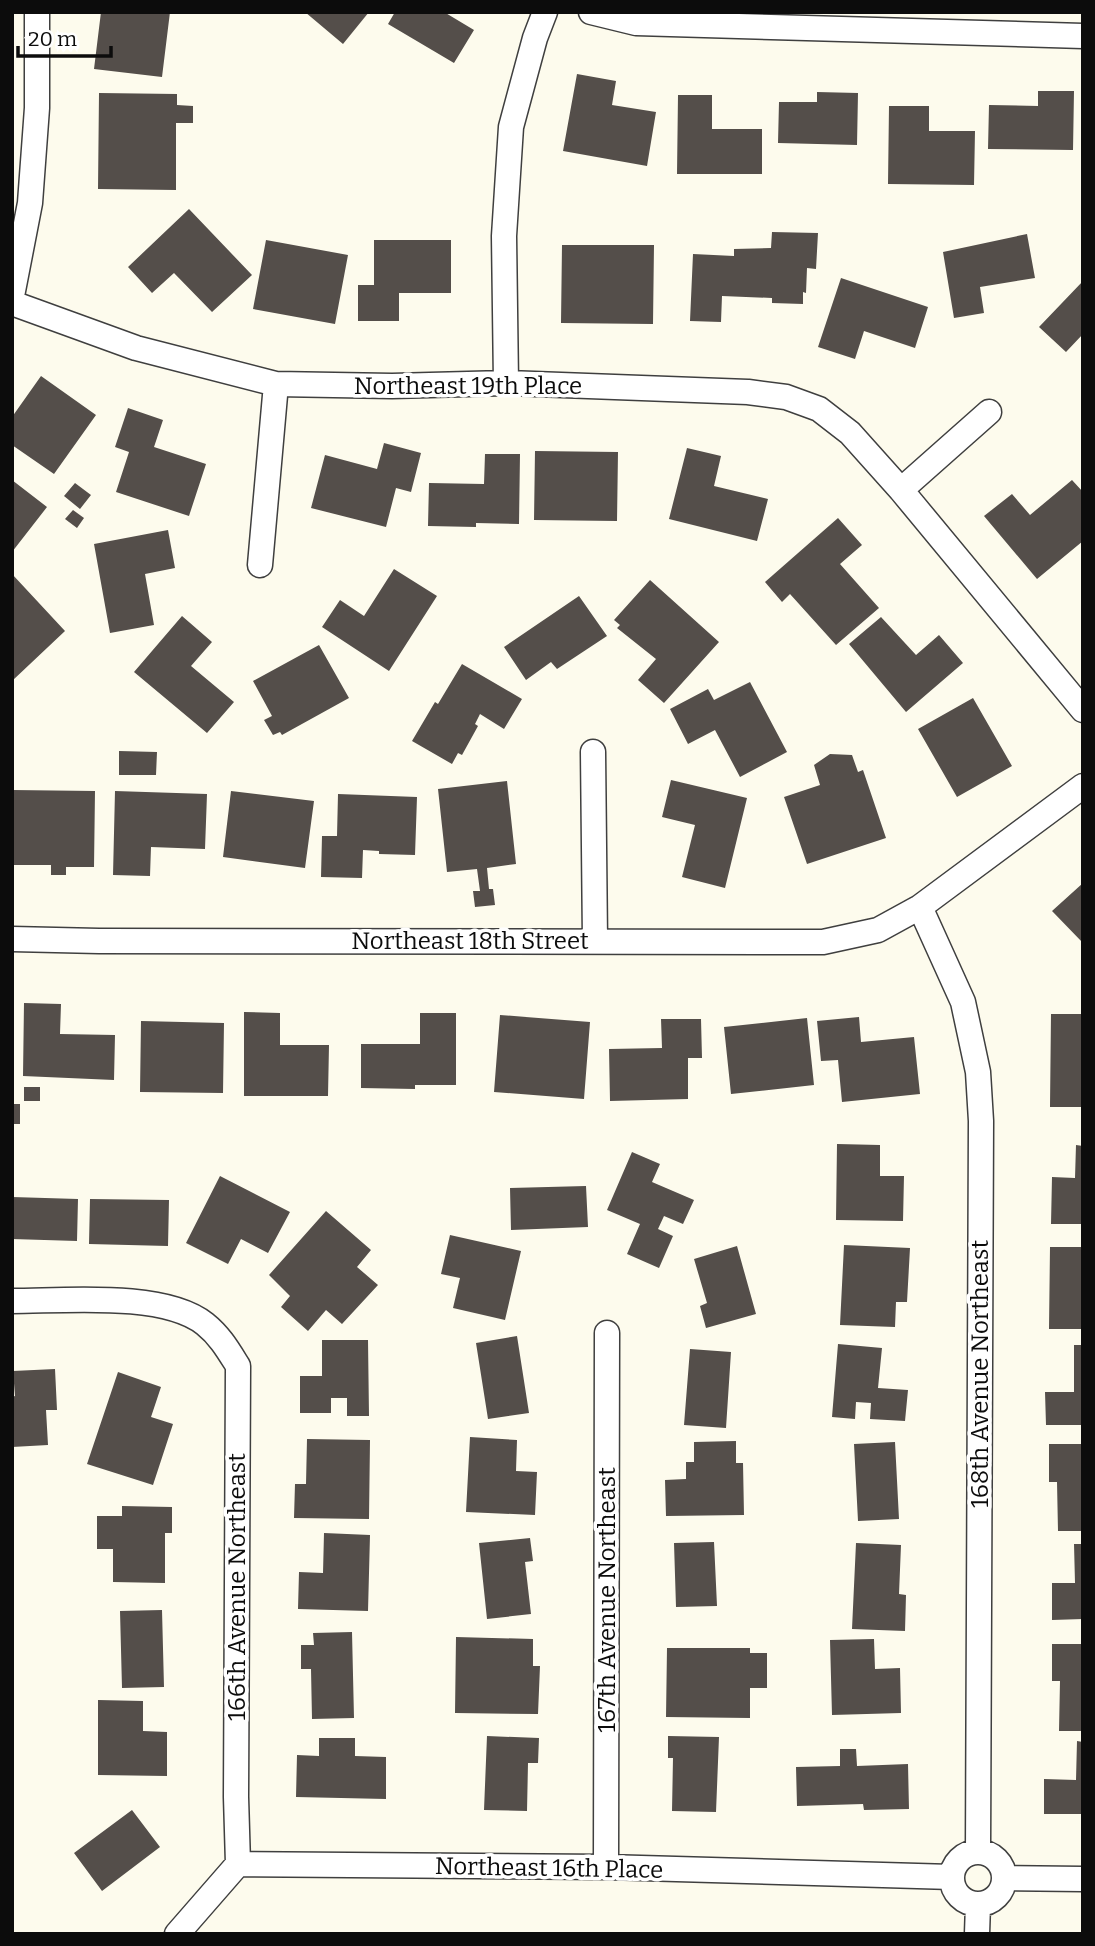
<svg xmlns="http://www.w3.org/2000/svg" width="1095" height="1946" font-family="Bitter,serif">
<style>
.building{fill:#544e4a}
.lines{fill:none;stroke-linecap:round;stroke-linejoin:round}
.street-casing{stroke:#3f3f3f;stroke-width:27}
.street{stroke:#fff;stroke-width:24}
.labels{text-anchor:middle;stroke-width:7;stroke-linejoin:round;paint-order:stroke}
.street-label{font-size:24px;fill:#0c0c0c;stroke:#fff}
</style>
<rect width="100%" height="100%" fill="#fdfbed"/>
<path class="building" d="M101 12H170L162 77 94 69Z
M305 12H369L343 44Z
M395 12H444L474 30 454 63 388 24Z
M577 74 616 81 612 105 656 112 647 166 563 151Z
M1038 91H1074L1073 150 988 149 989 105 1038 106Z
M817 92 858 93 857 145 778 143 779 102H817Z
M99 93 177 94V105L193 106V123H176V190L98 189Z
M678 95H712V129H762V174H677Z
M889 106H929V131H975L974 185 888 184Z
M189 209 252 275 212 312 174 273 152 293 128 267Z
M772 232 818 233 816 269 807 268 806 293 803 292V304L772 303V298L722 296 721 322 690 321 693 254 734 256V249L771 248Z
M1027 234 1035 278 980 287 984 313 954 318 943 252Z
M266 240 348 255 335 324 253 309Z
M374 240H451V293H399V321H358V285H374Z
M562 245H654L653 324 561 323Z
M841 278 928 307 915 348 864 331 855 359 818 347Z
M1083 281V334L1066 352 1039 327Z
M41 376 96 415 54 474 12 445V417Z
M128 408 163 420 154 447 206 464 189 516 116 492 129 452 115 447Z
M384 443 421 453 411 492 396 488 386 527 311 508 325 455 377 469Z
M687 448 721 456 714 486 768 499 757 541 669 519Z
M535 451 618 452 617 521 534 520Z
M485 454H520L519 524 476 523V527L428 526 429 483 484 484Z
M12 480 47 507 12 552Z
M1072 480 1083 492V541L1037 579 984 516 1012 494 1030 515Z
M75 483 91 495 80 509 64 496Z
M73 510 84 518 77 528 65 519Z
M838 518 862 545 840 564 879 608 836 645 790 594 782 602 765 582Z
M168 530 175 568 145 574 154 625 110 633 94 544Z
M394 569 437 596 389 671 322 627 340 600 364 616Z
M12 574 65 631 12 681Z
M650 580 719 642 664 703 638 680 656 659 617 628 620 625 614 620Z
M579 596 607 636 557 669 551 662 526 680 504 647Z
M182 616 212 642 191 666 234 702 207 733 134 672Z
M881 617 916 655 939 635 963 663 906 712 849 644Z
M319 645 349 698 282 735 280 732 273 735 264 720 272 716 253 681Z
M462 664 522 699 504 729 480 714 475 724 478 726 462 755 458 753 452 764 412 741 435 702 438 704Z
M750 682 787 752 740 777 715 730 688 744 670 709 708 689 714 700Z
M973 698 1012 766 957 797 918 729Z
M119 751 157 752 156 775H119Z
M830 754 852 755 858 772 863 770 886 838 807 864 784 797 820 785 814 765Z
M671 780 747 798 725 888 682 877 695 825 662 817Z
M507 781 516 864 487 868 489 889H493L495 905 475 907 473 891H480L477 869 447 872 438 789Z
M12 790 95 791 94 867H66V875H51V865H12Z
M115 791 207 794 205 849 151 847 150 876 113 875Z
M231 791 314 801 305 868 223 857Z
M338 794 417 797 415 855 379 854V851L363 850 362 878 321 877 322 836H337Z
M1083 883V943L1052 911Z
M24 1003 61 1004 60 1034 115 1035 114 1080 23 1076Z
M244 1012 280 1013V1045H329L328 1096H244Z
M420 1013H456V1085H415V1089L361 1088V1044H420Z
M1051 1014H1083V1107H1050Z
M500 1015 590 1022 584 1099 494 1092Z
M859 1017 861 1042 914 1037 920 1094 842 1102 838 1060 821 1061 817 1021Z
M807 1018 814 1085 731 1094 724 1027Z
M661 1019H701L702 1058H688V1099L610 1101 609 1049 662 1048Z
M141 1021 224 1023 223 1093 140 1092Z
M24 1087H40V1101H24Z
M12 1104H20V1124H12Z
M837 1144 880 1145V1176H904L903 1221 836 1220Z
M1076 1145 1083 1146 1081 1224H1051L1052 1177 1075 1178Z
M632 1152 660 1164 652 1182 694 1200 683 1224 664 1216 658 1229 673 1236 659 1268 627 1254 640 1224 607 1210Z
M220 1176 290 1212 268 1253 241 1239 228 1264 186 1243Z
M586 1186 588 1227 511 1230 510 1188Z
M12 1197 78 1199 77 1241 12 1239Z
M90 1199 169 1200 168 1246 89 1244Z
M326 1211 371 1250 357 1267 378 1285 342 1324 326 1310 308 1331 281 1307 290 1296 269 1275Z
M450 1235 521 1251 505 1320 453 1308 460 1278 441 1274Z
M844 1245 910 1248 907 1302H896L895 1327 840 1325Z
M737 1246 756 1314 706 1328 700 1306 707 1303 694 1259Z
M1050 1247H1083V1329H1049Z
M517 1336 529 1413 488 1419 476 1343Z
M322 1340H368L369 1416H347V1398H331V1413H300V1376H322Z
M838 1344 882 1348 878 1388 908 1390 905 1421 870 1419 871 1403 856 1402 855 1419 832 1417Z
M1074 1345H1083V1425H1046L1045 1392H1074Z
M690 1349 731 1352 726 1428 684 1425Z
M55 1369 57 1410H46L48 1445 12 1447V1397L15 1396 13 1371Z
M118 1372 161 1387 151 1417 173 1424 153 1485 87 1464Z
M470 1437 517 1440 516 1471 537 1472 535 1515 466 1512Z
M307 1439 370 1440 369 1519 294 1518 295 1484H306Z
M736 1441V1463H743L744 1515 666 1516 665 1480 686 1479V1462H694V1442Z
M895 1442 899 1519 858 1521 854 1444Z
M1049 1444H1083V1531H1058L1057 1482H1049Z
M122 1506 172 1507V1533H165V1583L113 1582V1549H97V1516H122Z
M324 1533 370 1535 368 1611 298 1609 299 1572 323 1573Z
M530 1538 533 1561 525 1562 531 1614 487 1619 479 1543Z
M714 1542 717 1606 676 1607 674 1543Z
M856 1543 901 1545 899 1594 906 1595 905 1631 852 1629Z
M1074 1544H1083V1619L1052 1620V1583H1075Z
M162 1610 164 1687 122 1688 120 1611Z
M352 1632 354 1718 312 1719 311 1669H301V1645H314L313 1633Z
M456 1637 533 1639V1666H540L538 1714 455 1713Z
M874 1639 875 1669 900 1668 901 1713 832 1715 830 1640Z
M1052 1644H1083V1731H1059L1060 1681H1052Z
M667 1648H750V1653H767V1688H750V1718L666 1717Z
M98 1700 143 1701V1731L167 1732V1776L98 1775Z
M487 1736 539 1738 538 1763H528L527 1811 484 1810Z
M668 1736 719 1737 716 1812 672 1811 673 1758H668Z
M319 1738H355V1756L386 1757V1799L296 1797 297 1755 319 1756Z
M1077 1741 1083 1742V1814H1044V1779L1076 1780Z
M840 1749H856L857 1766 908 1764 909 1809 864 1810 863 1804 797 1806 796 1767 840 1766Z
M132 1810 160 1847 102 1891 74 1853Z"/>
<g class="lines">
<g class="street-casing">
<path id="street" d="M591 12 636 23 1083 36
M12 296 30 203 37 108V12
M12 303 136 348 276 384 392 386 506 383 748 392 786 397 819 409 850 433 901 490 1083 710
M506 383 504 236 511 127 535 38 545 12
M901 490 989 412
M260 565 276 384
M593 752 595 941
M920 907 963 1002 978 1072 981 1121 978 1851
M12 939 99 941 823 942 878 930 920 907 1083 786
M12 1301C64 1301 164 1291 205 1324 220 1336 228 1350 238 1366L236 1797 238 1864
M952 1878a26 26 0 1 1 52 0a26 26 0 1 1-52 0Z
M606 1867 607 1333
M1004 1878 1083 1879
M177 1934 238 1864 606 1867 952 1877
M977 1934 978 1904"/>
</g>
<use href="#street" class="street"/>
</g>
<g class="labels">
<g class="street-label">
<text x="468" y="394">Northeast 19th Place</text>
<text x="470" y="949">Northeast 18th Street</text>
<text transform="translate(980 1374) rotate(-90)" y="8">168th Avenue Northeast</text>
<text transform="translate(237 1587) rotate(-90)" y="8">166th Avenue Northeast</text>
<text transform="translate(607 1600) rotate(-90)" y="8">167th Avenue Northeast</text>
<text transform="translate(549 1868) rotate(1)" y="8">Northeast 16th Place</text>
</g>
</g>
<rect width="1095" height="1946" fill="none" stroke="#0c0c0c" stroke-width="28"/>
<path d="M18 46v10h93v-10" fill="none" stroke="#0c0c0c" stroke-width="3.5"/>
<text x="28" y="46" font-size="21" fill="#0c0c0c" stroke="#ffffff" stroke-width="5" paint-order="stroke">20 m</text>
</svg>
